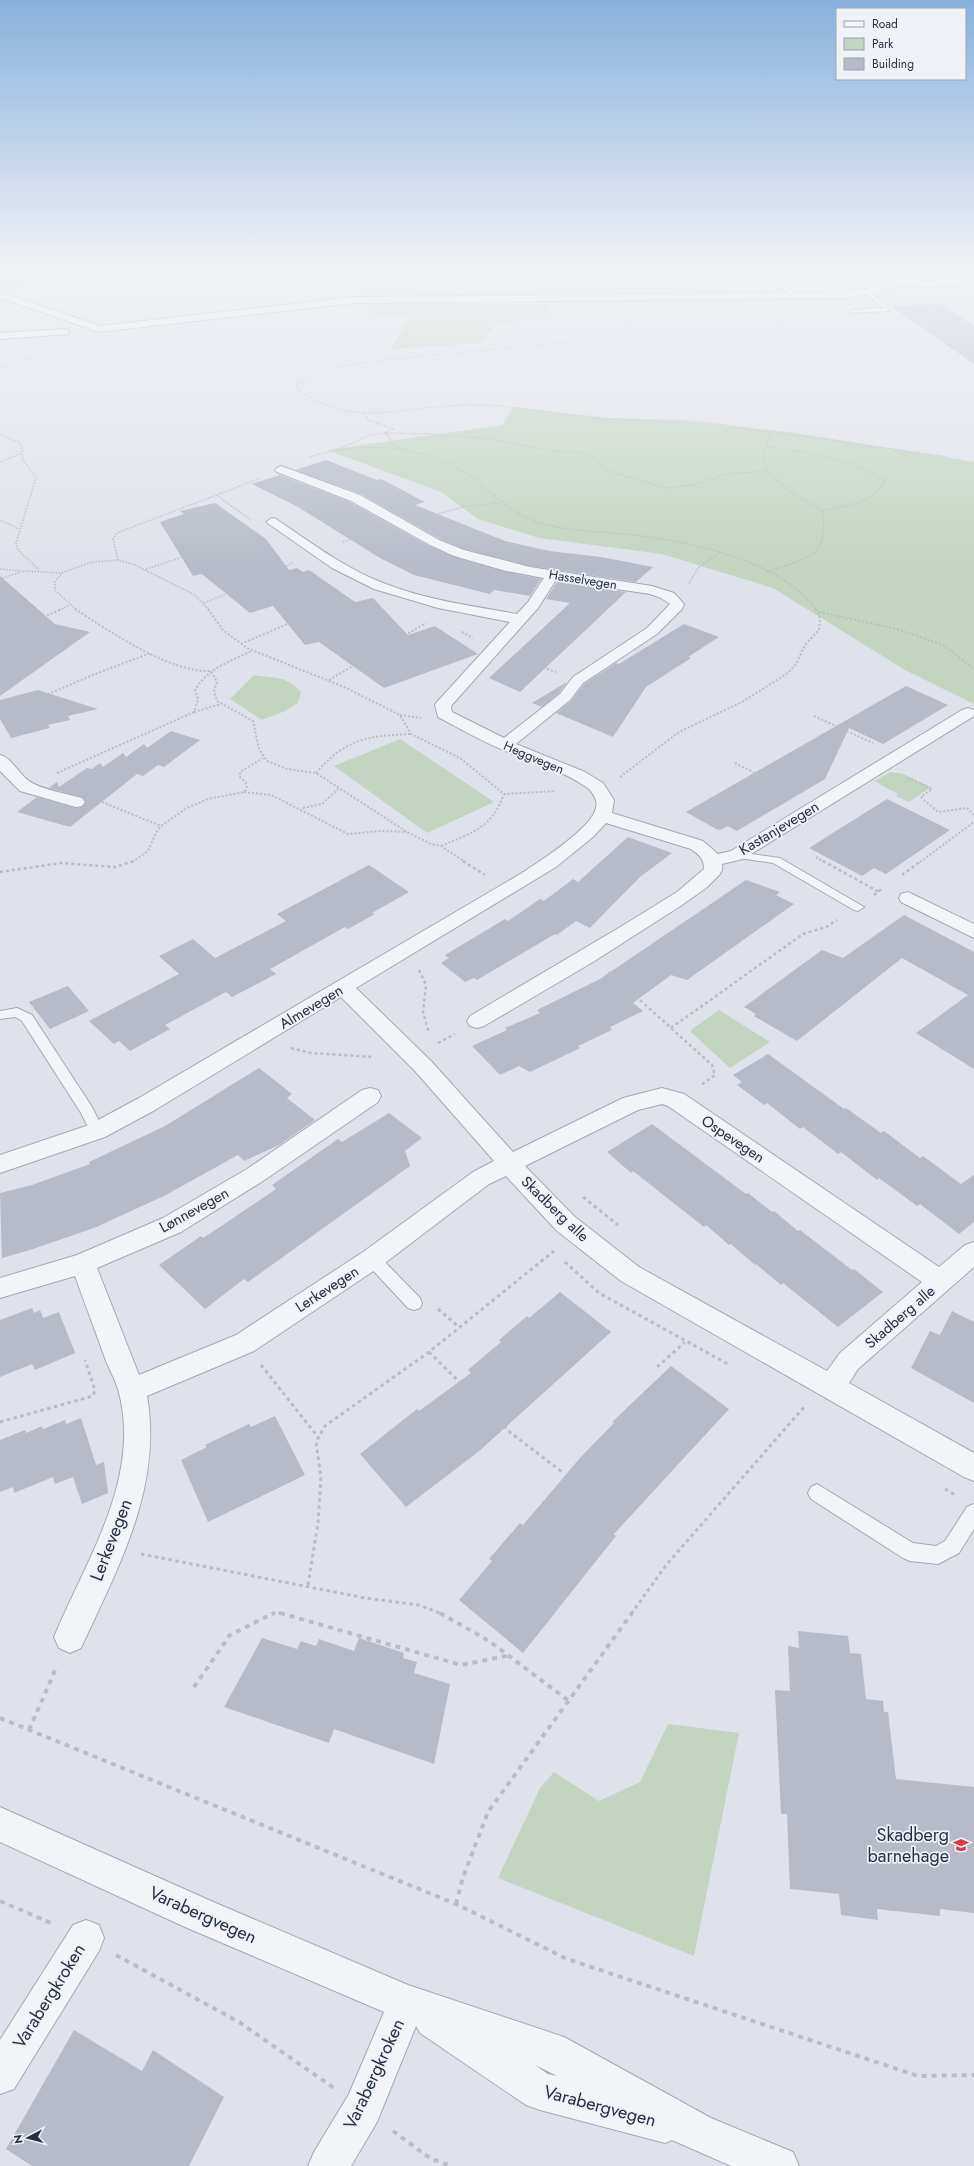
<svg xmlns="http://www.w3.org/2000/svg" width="974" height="2166" font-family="Jost,sans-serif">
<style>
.green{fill:#c3d4c0}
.building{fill:#b6bbc7}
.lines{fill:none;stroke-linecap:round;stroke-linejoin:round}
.service-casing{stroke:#a4a9b4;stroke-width:2}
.minor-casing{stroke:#a4a9b4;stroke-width:2}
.path-far5{stroke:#b9bdc4;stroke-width:1;stroke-dasharray:1.5 1.5;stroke-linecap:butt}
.path-far4{stroke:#b9bdc4;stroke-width:1.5;stroke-dasharray:1.5 1.5;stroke-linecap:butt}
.path-far3{stroke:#b9bdc4;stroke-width:2;stroke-dasharray:2 2;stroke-linecap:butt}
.path-far2{stroke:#b9bdc4;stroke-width:2.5;stroke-dasharray:3 3;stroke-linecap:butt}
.path-far1{stroke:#b9bdc4;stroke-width:3;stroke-dasharray:3.5 3.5;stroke-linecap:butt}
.path{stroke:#b9bdc4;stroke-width:4;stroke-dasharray:5 5;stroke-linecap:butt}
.service{fill:#f2f4f7;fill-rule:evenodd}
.minor{fill:#f2f4f7;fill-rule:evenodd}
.labels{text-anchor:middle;stroke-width:3.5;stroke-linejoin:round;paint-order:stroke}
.far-street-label{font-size:13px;fill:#272f42;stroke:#eff2f7}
.street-label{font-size:15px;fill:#272f42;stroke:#eff2f7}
.near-street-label{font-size:18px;fill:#272f42;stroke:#eff2f7}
.near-poi-label{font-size:18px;fill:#272f42;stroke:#eff2f7;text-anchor:end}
</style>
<rect width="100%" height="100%" fill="#dfe2ea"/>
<path class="green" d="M0 269 47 280 10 289 0 285Z
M367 303 545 304 554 318 498 322 481 343 391 349 410 316 367 313Z
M513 407 609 418 693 422 796 433 974 462V704L905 670 773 588 662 554 539 538 478 519 441 492 327 450 502 425Z
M254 675C272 678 291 676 301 693L298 703 285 711 262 720 230 699Z
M400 739 494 802 427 833 334 766Z
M890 772 903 774 931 787 909 802 896 796 898 794 874 781Z
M719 1010 770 1042 730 1068 691 1032 692 1029Z
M668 1724 739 1733 694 1956 498 1878 540 1788 554 1772 599 1801 640 1782Z"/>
<path class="building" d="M940 304 974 326V364L891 306Z
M326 460 377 480 381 479 425 502 415 505 505 541 549 551 601 557 653 567 636 582 530 566 464 549 440 539 361 494 295 470Z
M280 475 350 502 429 546 454 557 506 572 541 579 530 596 494 590 490 594 414 575 380 558 298 507 252 484Z
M215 503 266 539 289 570 297 568 303 572 309 570 355 602 373 598 408 635 435 626 478 654 384 688 319 642 305 645 273 606 250 613 202 574 193 576 160 522 184 514 180 511Z
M0 576 55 624 90 632 0 696Z
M557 582 626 592 520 692 489 678 570 603 546 599Z
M684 624 719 637 688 657 691 658 646 687 613 737 556 713 571 701 584 684 616 663 619 664Z
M567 682 559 693 542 707 532 703Z
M906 686 948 705 883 744 849 728 825 779 737 831 728 826 720 830 716 829 686 812Z
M38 690 98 709 68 716 70 720 48 725 50 728 11 738 0 719V700Z
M171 731 200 740 164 767 158 765 143 776 137 774 70 827 17 812 37 797 76 808 82 807 86 802 82 797 49 788 57 782 59 787 87 768 92 769 100 763 103 767 123 753 126 757 144 744 147 748Z
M887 799 950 830 886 874 874 868 862 876 809 848Z
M628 837 672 853 640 877 590 928 576 921 557 935 555 934 477 980 474 978 465 982 441 963 449 958 445 955 505 919 508 921 540 899 544 901 573 879 578 882Z
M369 865 409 892 372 913 375 914 348 929 345 927 270 969 276 974 232 997 226 992 165 1025 170 1029 130 1051 119 1041 114 1044 89 1021 179 974 159 956 193 939 215 958 286 921 277 914Z
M746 880 780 892 776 895 794 904 687 980 671 975 633 1003 643 1011 610 1027 612 1030 578 1046 580 1048 530 1072 519 1066 500 1075 472 1046 507 1030 505 1028 540 1013 537 1010 600 979Z
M904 915 974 952V1069L916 1033 968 995 902 958 797 1041 754 1016 756 1014 744 1007 822 950 843 958Z
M68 986 89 1011 50 1029 29 1002Z
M768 1054 844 1109 846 1108 881 1133 884 1131 920 1158 923 1156 961 1184 974 1175V1222L959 1234 920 1204 917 1206 879 1178 877 1180 841 1152 838 1154 803 1127 800 1129 767 1103 764 1105 737 1085 742 1082 733 1075Z
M259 1068 292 1094 287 1098 315 1120 279 1145 244 1161 238 1155 164 1196 94 1228 30 1250 2 1258 0 1193 32 1185 90 1164 89 1162 165 1126Z
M389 1113 422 1138 405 1151 410 1166 248 1282 244 1279 205 1309 159 1265 201 1236 203 1238 217 1229 276 1189 272 1185 338 1139 342 1142Z
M652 1124 746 1194 748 1193 772 1212 774 1211 798 1231 800 1230 852 1270 854 1269 883 1292 838 1327 783 1283 781 1285 756 1264 755 1265 731 1244 729 1245 706 1225 704 1227 633 1171 631 1173 607 1152Z
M560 1292 611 1332 478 1452 406 1507 360 1454 417 1409 419 1411 471 1373 468 1370 501 1342 499 1340 527 1316 529 1318Z
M32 1308 34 1313 40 1310 43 1318 59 1312 75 1353 35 1370 32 1364 0 1377V1320Z
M952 1311 974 1322V1403L911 1368 930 1331 940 1335Z
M671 1366 729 1409 614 1534 616 1536 523 1653 459 1600 492 1561 489 1559 520 1523 523 1525 580 1458 614 1423 612 1422Z
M275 1416 305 1475 208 1522 181 1460 207 1447 205 1445 249 1424 251 1427Z
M81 1418 96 1465 104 1462 108 1493 82 1504 73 1477 55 1484 53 1477 14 1493 13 1487 0 1492V1440L25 1430 26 1433 42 1426 43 1429 65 1420 66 1424Z
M798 1631 848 1636 850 1653 861 1654 866 1699 883 1701 884 1712H888L896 1779 974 1787V1913L940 1909V1916L877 1909 878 1920 841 1915 839 1894 790 1889 787 1814H781L775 1690 790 1691 788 1646 799 1648Z
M262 1638 297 1649 301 1641 316 1646 319 1639 354 1651 359 1638 404 1653 403 1658 417 1662 414 1673 450 1684 434 1764 334 1729 329 1743 224 1707Z
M74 2030 142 2071 153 2050 224 2097 189 2166H32L6 2149Z"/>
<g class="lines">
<g class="service-casing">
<path id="service" d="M783 275 788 276 785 280 786 285 795 294V296H791L781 287 779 280Z
M868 291 884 302 889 311 849 313 851 310 883 308 866 294Z
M737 852 780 858 864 907 858 911 854 910 773 863 733 857 731 855Z
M17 1008 32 1015 92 1107 104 1131 102 1135 97 1136 92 1135 81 1113 22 1021 15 1017 0 1019V1011Z
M372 1253 378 1255 420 1298 422 1303 420 1308 414 1310 408 1308 366 1263 364 1259 366 1255Z
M817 1484 913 1543 936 1546 945 1541 967 1507 974 1504V1529L959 1553 938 1564 910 1561 903 1558 811 1499 808 1493 811 1487Z"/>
</g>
<g class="minor-casing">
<path id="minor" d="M916 266H926L909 279 928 281 974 277V283L928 287 902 284 881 292 847 298 354 303 99 332 0 298V292L100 326 354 297 847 292 884 286Z
M66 329 69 330V334L0 339V333Z
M281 466 360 495 439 540 464 550 530 567 652 586 674 593 684 604 682 609 657 634 583 683 570 700 516 744 585 772 603 783 614 800 612 813 703 841 718 854 731 851 962 710 968 708 974 710V716L743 859 722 864V870L720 874 706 888 682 905 593 962 484 1026 477 1028 470 1026 467 1021 470 1016 622 926 677 892 704 869C704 858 699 855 691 849L606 823 593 837 556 867 356 988 431 1061 513 1152 623 1098 662 1088 684 1094 939 1267 965 1245 974 1242V1267L858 1369 849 1383 974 1453V1481L964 1477 621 1281 557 1231 506 1176 489 1184 381 1266 254 1351 147 1396C163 1486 118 1568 81 1648L70 1653 59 1648 54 1637C86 1560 143 1476 118 1389 115 1379 110 1371 106 1361 96 1333 85 1304 75 1276L0 1298V1278L77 1255 163 1218 247 1169 362 1090 370 1088 378 1090 381 1096 378 1102 263 1181 181 1232 97 1268 139 1375 236 1335 363 1252 473 1172 494 1161 415 1071 341 997 155 1110 105 1137 0 1173V1155L89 1125 139 1098 522 873C539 862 592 828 596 808 598 802 594 794 589 789 564 770 529 762 501 749 479 740 459 728 438 717L435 705 437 702 510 622 438 608 374 589 332 568 266 522 272 518 276 519C311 543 345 568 383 583 426 600 472 606 517 614L528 602 544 578 506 571 454 556 430 545 351 501 277 472 275 470 277 468ZM556 580 650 594 661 598 670 604 647 628 573 677 560 694 504 738 452 712 451 706 538 608ZM662 1104 668 1106 922 1282 840 1353 827 1371 639 1267 575 1217 525 1166 638 1110Z
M0 755C13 758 19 776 32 783 45 790 67 794 82 798L85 802 82 806 76 807 20 791 0 771Z
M908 892 974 924V938L901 902 899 898 901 894Z
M0 1807 211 1901 408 1985 564 2037 711 2118 793 2152 799 2166H731L672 2140 665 2143 540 2110 526 2105 420 2033 416 2026 377 2122 351 2166H308L314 2152 349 2094 384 2012 185 1927 0 1842ZM535 2065 557 2076 548 2074Z
M86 1920 99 1925 104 1938 99 1951 14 2089 0 2094V2040L73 1925Z"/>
</g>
<path class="path-far5" d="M868 266 873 270
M626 332 666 334 785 328
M0 367 37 355
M364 413 366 416
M575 416C538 411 502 404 465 405 401 406 356 430 297 389V384L316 372 342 366 401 358 603 339 625 332 629 326 624 317"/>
<path class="path-far4" d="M567 415 605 419 695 421 948 457
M385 433 433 434 491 439 553 451 584 453 589 454 605 470 665 488 693 485 726 474 766 471
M386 434 396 447 404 450
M0 435 19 442 22 446 23 460 36 478 16 543 18 550 39 570
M766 446C805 453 852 458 885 481 875 503 843 507 822 511
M339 449 370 435 385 433 393 429 368 420 365 415
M310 457C360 441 427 444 470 476 493 492 509 513 537 522 565 531 594 531 624 534 683 540 779 558 816 610
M0 462 22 453
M216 495 251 520
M433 515 463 507 500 503
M0 520 19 529
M343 542 373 533
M118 560 113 539 117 533 261 478
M0 569 21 571
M146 569 244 537 254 531
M767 572C778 568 806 560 814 553 825 544 825 523 822 511L792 493 766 471 764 455 771 432
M61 574 55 582V590L77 610
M0 579 24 571 61 573 92 562 118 560 135 565 195 595 209 610
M689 583 699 567 720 553
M204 603 255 582 294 562
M59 610 70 605
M320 610 350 597"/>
<path class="path-far3" d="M75 609C109 631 170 673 211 671L217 682 214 691 217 701 253 721 259 749 267 761 287 769 316 773 407 832 431 844 441 846 465 862
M208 609 223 630 247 648 344 687 400 715 411 734 460 758 504 794 556 791
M819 612 897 629 943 645 974 669
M462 632 473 638
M0 644 36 628 48 615 62 609
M241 644 322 609
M517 658 556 672
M329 680 426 623
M194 712 221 704
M0 715 95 674 151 653
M400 715 421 718
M814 716 873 743
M735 763 794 793
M57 773 194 712 198 699 195 690C207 669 230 661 252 651
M316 773C345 739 367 736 410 734
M620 777 679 732 742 702 788 673 796 664 805 645 819 630 820 619 816 609
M908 778 932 789 921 797 938 812 967 808 974 815
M244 792 271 795 348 834 380 831 407 832
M102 802 161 826
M303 808 322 804 338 789
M441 846C472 833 492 828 504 794
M816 857 824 862
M132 862 148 851 156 833 161 826 187 808 208 799 244 792 247 788 246 783 240 777V772L263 758
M920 862 974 822"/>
<path class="path-far2" d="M463 861 485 875
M823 861 879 892
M0 872 61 863 115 867 134 861
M902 875 921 861
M874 895 883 888
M419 970 426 985 423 1012 429 1033
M609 972 712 1065 715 1075 701 1085
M671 1028 803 934 826 927 837 920
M438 1043 455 1034
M291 1048 311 1053 374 1057"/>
<path class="path-far1" d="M583 1197 618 1225
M565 1262 599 1293 728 1364
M438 1309 459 1327
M429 1352 511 1433 562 1472
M261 1365 318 1437
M657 1367 685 1342
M0 1422 93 1396 95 1390 85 1360
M945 1489 957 1496
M141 1554 365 1598 419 1605 442 1614
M308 1585 318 1523 321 1477 316 1442 325 1426 429 1352 554 1251
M272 1614 276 1612 283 1614
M631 1614 667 1564 805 1406"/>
<path class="path" d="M280 1613 461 1665 511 1655
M440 1613 489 1641 569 1701
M194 1687 230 1635 274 1613
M0 1718 456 1904 567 1959 918 2076 974 2075
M29 1730 57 1666
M0 1901 53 1924
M456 1904 463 1877 488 1812 632 1613
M116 1955 239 2022 334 2088
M393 2131 431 2159 452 2166"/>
<use href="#service" class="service"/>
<use href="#minor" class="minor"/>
</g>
<linearGradient id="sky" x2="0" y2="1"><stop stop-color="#87b1dd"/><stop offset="0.47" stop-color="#f1f2f6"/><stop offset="1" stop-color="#f1f2f6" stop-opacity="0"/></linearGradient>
<rect width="974" height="570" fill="url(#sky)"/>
<defs>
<g id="school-bare" transform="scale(1.2)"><path d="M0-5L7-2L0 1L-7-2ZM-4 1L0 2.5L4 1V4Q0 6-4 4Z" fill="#d83b46" stroke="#eff2f7" stroke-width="2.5" paint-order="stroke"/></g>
</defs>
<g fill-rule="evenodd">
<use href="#school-bare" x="961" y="1845"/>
</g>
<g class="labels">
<g class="far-street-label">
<text transform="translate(583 579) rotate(9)" y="5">Hasselvegen</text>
<text transform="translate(534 757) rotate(23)" y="5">Heggvegen</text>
</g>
<g class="street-label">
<text transform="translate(779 828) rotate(-31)" y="5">Kastanjevegen</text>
<text transform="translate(311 1007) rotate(-31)" y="5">Almevegen</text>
<text transform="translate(733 1139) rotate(34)" y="5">Ospevegen</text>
<text transform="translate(555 1209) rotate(44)" y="5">Skadberg alle</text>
<text transform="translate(194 1210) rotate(-29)" y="5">Lønnevegen</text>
<text transform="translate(327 1289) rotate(-33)" y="5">Lerkevegen</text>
<text transform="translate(900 1317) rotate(-41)" y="5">Skadberg alle</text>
</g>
<g class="near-street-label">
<text transform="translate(111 1540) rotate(-69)" y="6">Lerkevegen</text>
<text transform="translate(203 1915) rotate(24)" y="6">Varabergvegen</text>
<text transform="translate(49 1996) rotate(-58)" y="6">Varabergkroken</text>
<text transform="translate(374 2074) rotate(-65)" y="6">Varabergkroken</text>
<text transform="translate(600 2106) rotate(15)" y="6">Varabergvegen</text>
</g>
<g class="near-poi-label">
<text x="949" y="1841">Skadberg<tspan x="949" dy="21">barnehage</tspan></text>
</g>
</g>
<rect x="836" y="8" width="130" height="72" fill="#eff2f7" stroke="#9fa4af"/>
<rect x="844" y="21" width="20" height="6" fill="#f2f4f7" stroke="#9fa4af"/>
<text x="872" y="28" font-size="12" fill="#272f42">Road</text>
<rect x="844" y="38" width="20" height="12" fill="#c3d4c0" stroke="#9fa4af"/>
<text x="872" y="48" font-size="12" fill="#272f42">Park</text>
<rect x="844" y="58" width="20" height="12" fill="#b6bbc7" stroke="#9fa4af"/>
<text x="872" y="68" font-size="12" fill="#272f42">Building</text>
<g transform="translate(28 2138) rotate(263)" stroke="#eff2f7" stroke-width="3" paint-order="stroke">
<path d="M0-3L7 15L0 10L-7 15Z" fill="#272f42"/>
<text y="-6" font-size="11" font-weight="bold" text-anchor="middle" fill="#272f42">N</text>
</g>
</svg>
